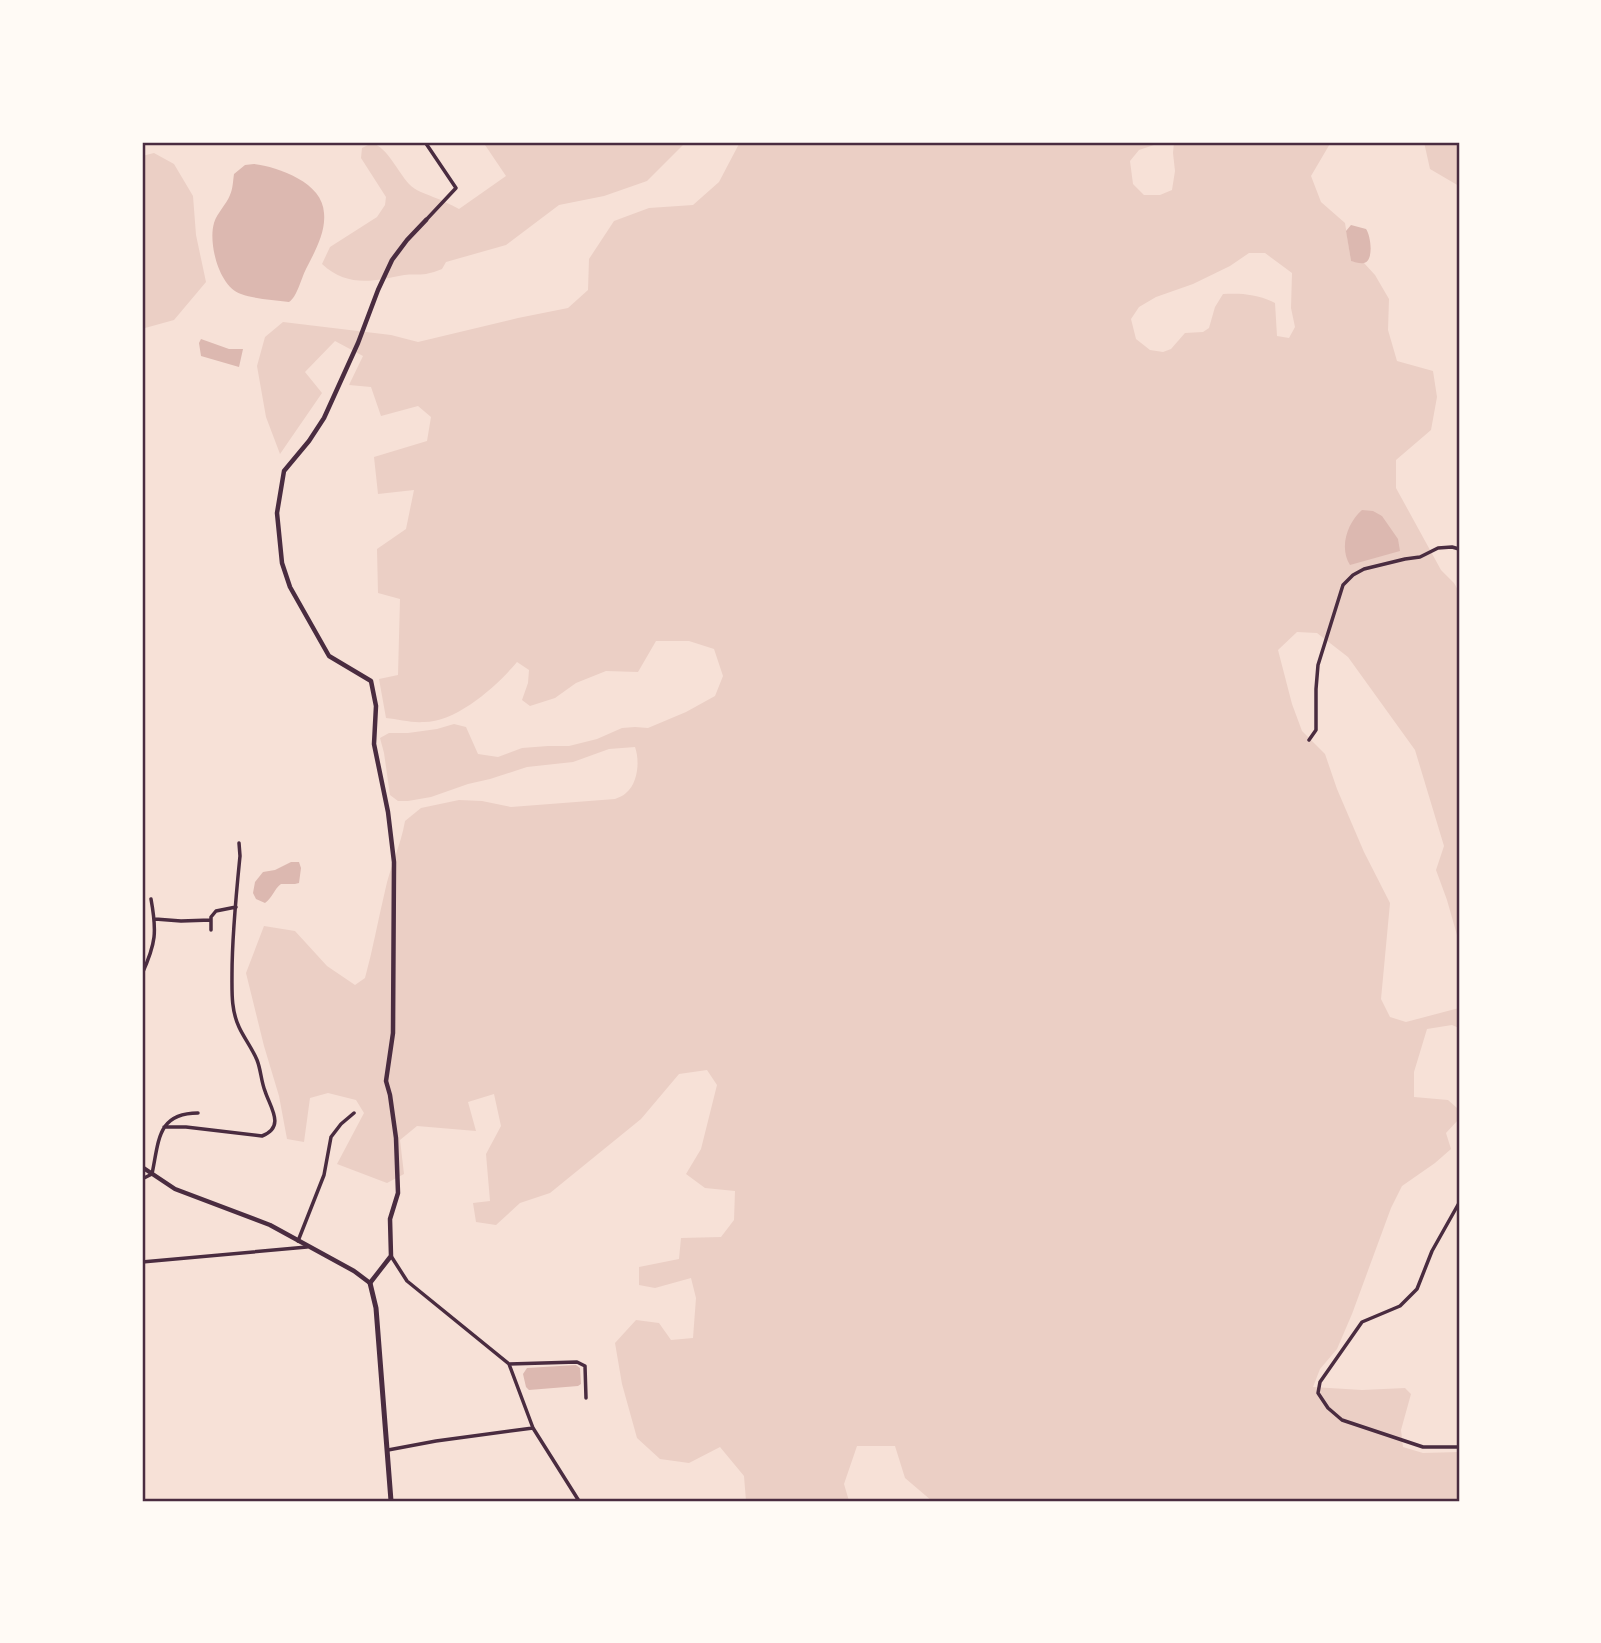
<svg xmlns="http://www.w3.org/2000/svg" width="1601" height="1643" font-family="'PT Sans',sans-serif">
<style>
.green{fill:#ebcfc5;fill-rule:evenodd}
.water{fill:#dcb8b0}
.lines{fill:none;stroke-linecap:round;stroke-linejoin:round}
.minor{stroke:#4a2c40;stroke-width:3.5}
.tertiary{stroke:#4a2c40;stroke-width:4.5}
.secondary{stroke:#4a2c40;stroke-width:5}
.neatline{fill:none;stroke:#4a2c40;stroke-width:2.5}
</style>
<rect width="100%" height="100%" fill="#f7e1d7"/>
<path class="green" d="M483 142H686L647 181 604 196 559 205 506 245 446 262 442 269C437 271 431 273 426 274 419 275 411 274 404 275 374 281 348 288 322 264L330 247 377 217 385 205 386 197 361 158 362 148 372 143C387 147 398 172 409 184 416 191 424 193 433 197 442 200 451 205 459 209L506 176Z
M740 142H1163L1139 150 1130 161 1133 184 1144 195H1160L1172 190 1175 171 1173 153 1174 142H1331L1311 176 1321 202 1345 223 1351 261 1364 263 1375 275 1389 299 1388 330 1397 361 1433 371 1437 397 1431 430 1396 460V488L1441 570 1454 583 1459 592V942L1447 900 1436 870 1444 846 1415 750 1348 657 1317 633 1297 632 1278 650 1292 704 1302 731 1325 754 1337 789 1364 852 1390 903 1381 999 1390 1017 1406 1022 1459 1008V1028L1452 1025 1427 1029 1414 1072V1097L1448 1100 1457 1108 1458 1120 1446 1133 1451 1149 1435 1163 1402 1186 1391 1208 1352 1314 1337 1349 1320 1369 1313 1387 1362 1390 1405 1388 1411 1394 1401 1430 1403 1447 1423 1453 1459 1452V1501H932L905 1478 895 1446H857L844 1484 849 1501H746L744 1476 720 1447 689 1463 660 1459 637 1438 622 1384 615 1343 636 1320 659 1323 671 1340 693 1338 696 1298 691 1278 655 1288 639 1285V1267L679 1259 681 1238 721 1237 734 1220 735 1191 705 1188 686 1174 701 1149 717 1085 707 1070 679 1074 641 1119 550 1193 520 1203 496 1225 476 1222 473 1203 490 1201 486 1154 501 1126 494 1094 468 1102 476 1131 417 1126 400 1140 404 1174 387 1183 337 1164 364 1113 356 1100 328 1093 310 1098 304 1142 287 1139 279 1096 264 1046 246 973 264 926 295 931 327 966 355 985 365 978C373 949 378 920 385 891 390 867 401 845 405 821L421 808 459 800 482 801 511 807 615 799C619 797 623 796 626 793 638 783 640 761 635 747L609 749 573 762 527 767 490 779 468 784 431 797 408 801H398L390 795 384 753 380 738 389 733H408L437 729 454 724 466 727 478 754 498 757 522 748 548 746H569L597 739 622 728 635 727 648 728 686 712 715 696 723 676 714 649 689 641H656L638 672 606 671 576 683 555 698 530 706 522 700 528 683 529 670 517 662C497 686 457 722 424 722 411 723 398 719 386 718L379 679 398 675 400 599 378 593 377 549 406 529 414 490 378 494 374 457 427 441 431 417 418 406 381 416 371 387 349 385 363 356 335 341 305 372 322 393 280 454 266 417 257 366 265 337 283 322 391 335 418 342 518 318 568 308 588 290 589 259 614 221 649 208 693 205 719 182ZM1249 253H1265L1292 273 1291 308 1295 327 1289 338 1277 336 1275 303C1258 294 1241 293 1223 294L1215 307 1209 328 1203 332 1185 333 1171 349 1163 352 1150 350 1136 339 1131 319 1139 307 1156 297 1193 284 1230 266Z
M1424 142H1459V186L1430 169Z
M154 153 174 164 193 196 196 235 206 282 174 320 145 328 142 326V156Z"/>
<path class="water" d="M254 164C279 167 323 183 324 213 326 233 314 253 306 269 301 279 297 297 289 302 273 300 255 299 241 294 219 287 208 243 214 223 217 213 226 205 230 195 233 189 233 180 234 174L245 165Z
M1351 225 1366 229C1371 236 1374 261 1364 263 1360 264 1355 262 1351 261L1346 231Z
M201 339 229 349H243L239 367 201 356 199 343Z
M1362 510 1373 511 1382 516 1398 539 1400 551 1350 565C1339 548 1347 523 1362 510Z
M291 862H299L301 868 299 883 295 884H281C274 889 273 897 265 903L256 899 253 893 255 882 263 872 275 870Z
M576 1365 580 1368 581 1384 578 1386 529 1390 526 1387 523 1374 527 1368Z"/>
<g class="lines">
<path class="minor" d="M425 142 456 188 426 220
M1309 740 1316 730V689L1318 665 1343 585 1353 575 1364 569 1405 559 1420 557 1438 548 1452 547 1459 549
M155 919 181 921 211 920
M211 930V917L216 911 236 907
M142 974C156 943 157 932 151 899
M164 1127H186L262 1136C286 1127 270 1107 265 1091 261 1081 261 1070 257 1060 252 1048 244 1038 239 1027 231 1010 232 992 232 974 232 935 236 896 240 856L239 843
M142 1179 152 1174C159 1141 157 1113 198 1113
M1459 1203 1432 1251 1417 1289 1400 1306 1362 1322 1320 1382 1318 1393 1328 1408 1342 1420 1423 1447H1459
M298 1241 324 1175 331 1137 341 1124 354 1113
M391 1256 407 1281 509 1364 533 1428 579 1501
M142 1262 307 1247
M509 1364 577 1362 585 1366 586 1398
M388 1450 436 1441 533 1428"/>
<path class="tertiary" d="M142 1167 175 1189 270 1225 354 1271 370 1283 391 1256 390 1219 398 1193 396 1138 390 1095 386 1081 393 1033 394 862 388 812 374 744 376 706 371 681 329 656 290 587 282 563 277 513 284 471 309 441 324 418 358 343 378 290 392 260 407 240 426 220"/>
<path class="secondary" d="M370 1283 376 1308 391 1501"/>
</g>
<rect width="1601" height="1643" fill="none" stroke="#fffaf5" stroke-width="287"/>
<rect x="144" y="144" width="1314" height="1356" class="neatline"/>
</svg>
